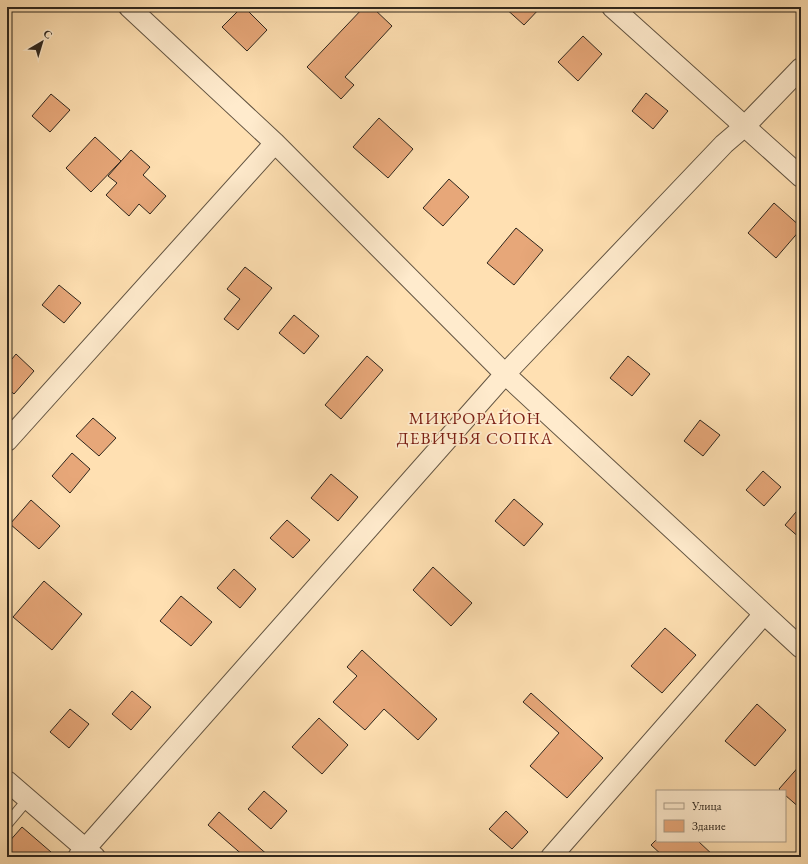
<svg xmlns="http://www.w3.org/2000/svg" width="808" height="864" font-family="'EB Garamond',serif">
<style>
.building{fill:#e7a779;stroke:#2e261d}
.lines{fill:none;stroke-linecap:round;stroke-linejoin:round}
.service-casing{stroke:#625442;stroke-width:12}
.minor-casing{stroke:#625442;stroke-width:22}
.service{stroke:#ffebcd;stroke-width:10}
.minor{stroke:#ffebcd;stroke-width:20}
.labels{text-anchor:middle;stroke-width:3.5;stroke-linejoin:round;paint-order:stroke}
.quarter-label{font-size:17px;letter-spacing:1px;fill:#7a1f14;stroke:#ffebcd}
</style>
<rect width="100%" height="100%" fill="#ffe0b2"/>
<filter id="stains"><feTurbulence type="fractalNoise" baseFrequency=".005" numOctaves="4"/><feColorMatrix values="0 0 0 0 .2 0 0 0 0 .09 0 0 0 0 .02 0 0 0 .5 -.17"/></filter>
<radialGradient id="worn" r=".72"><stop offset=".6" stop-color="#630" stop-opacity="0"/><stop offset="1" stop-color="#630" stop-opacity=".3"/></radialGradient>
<path class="building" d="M242 7H244L267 30 247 51 222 27Z
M364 7H372L392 26 345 77 354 85 341 99 307 67Z
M504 7H541L524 25Z
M583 36 602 54 578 81 558 62Z
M646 93 668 111 653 129 632 111Z
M51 94 70 110 50 132 32 116Z
M379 118 413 149 388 178 353 147Z
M95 137 121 161 91 192 66 168Z
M131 150 150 167 143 175 166 196 150 214 139 204 129 216 106 195 117 183 108 176Z
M449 179 469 197 443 226 423 208Z
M774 203 801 227V229L776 258 748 233Z
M516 228 543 250 514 285 487 263Z
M245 267 272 288 238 330 224 319 240 299 227 289Z
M59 285 81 303 64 323 42 305Z
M294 315 319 336 304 354 279 333Z
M16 354 34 371 14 394 7 388V365Z
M367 356 383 370 341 419 325 405Z
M628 356 650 374 632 396 610 378Z
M93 418 116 438 99 456 76 436Z
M700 420 720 435 703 456 684 441Z
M72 453 90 469 70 493 52 476Z
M763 471 781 487 764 506 746 490Z
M331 474 358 497 338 521 311 498Z
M514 499 543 524 524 546 495 521Z
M31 500 60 526 39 549 10 524Z
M801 506V539L785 525Z
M287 520 310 540 293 558 270 538Z
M433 567 472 603 451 626 413 590Z
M234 569 256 589 240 608 217 588Z
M44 581 82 614 52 650 13 617Z
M181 596 212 622 191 646 160 621Z
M665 628 696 655 662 693 631 666Z
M362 650 437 719 418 740 384 709 365 730 333 702 357 676 347 667Z
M132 691 151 707 131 730 112 714Z
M531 693 603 758 567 798 530 766 559 733 523 702Z
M757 704 786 730 755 766 725 741Z
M70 709 89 724 69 748 50 732Z
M319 718 348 745 322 774 292 747Z
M801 764V809L785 795V791H781L779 789Z
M264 791 287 811 271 829 248 809Z
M506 811 528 832 512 849 489 829Z
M219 812 270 857H245L208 825Z
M22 827 51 852 47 857H7V844Z
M657 839V841H698L715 857H664L651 845Z"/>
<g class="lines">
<g class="service-casing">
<path id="service" d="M7 824 28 799"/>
</g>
<g class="minor-casing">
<path id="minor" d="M129 7 275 143 505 374 801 648
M612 7 801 177
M7 441 275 143
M7 781 95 857
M78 857 505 374 724 144 745 126 801 68
M551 857 764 614"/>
</g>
<use href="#service" class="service"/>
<use href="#minor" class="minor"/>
</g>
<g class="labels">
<g class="quarter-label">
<text x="475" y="424">МИКРОРАЙОН<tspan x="475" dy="20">ДЕВИЧЬЯ СОПКА</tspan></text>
</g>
</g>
<rect width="808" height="864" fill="none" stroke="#ffe0b2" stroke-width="24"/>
<rect x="8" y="8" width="792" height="848" fill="none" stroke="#2e261d" stroke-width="2"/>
<rect x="12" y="12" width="784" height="840" fill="none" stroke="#2e261d"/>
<rect x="656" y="790" width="130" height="52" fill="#ffebcd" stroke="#ab9c87"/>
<rect x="664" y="803" width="20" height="6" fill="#ffebcd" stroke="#ab9c87"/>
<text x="692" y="810" font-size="12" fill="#2e261d">Улица</text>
<rect x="664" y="820" width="20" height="12" fill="#e7a779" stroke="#ab9c87"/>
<text x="692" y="830" font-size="12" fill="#2e261d">Здание</text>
<g transform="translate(42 42) rotate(38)" stroke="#ffebcd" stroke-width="3" paint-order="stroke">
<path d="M0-3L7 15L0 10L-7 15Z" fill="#2e261d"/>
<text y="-6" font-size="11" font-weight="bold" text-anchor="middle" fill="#2e261d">С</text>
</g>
<rect width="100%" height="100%" filter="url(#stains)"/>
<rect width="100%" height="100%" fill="url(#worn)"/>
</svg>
